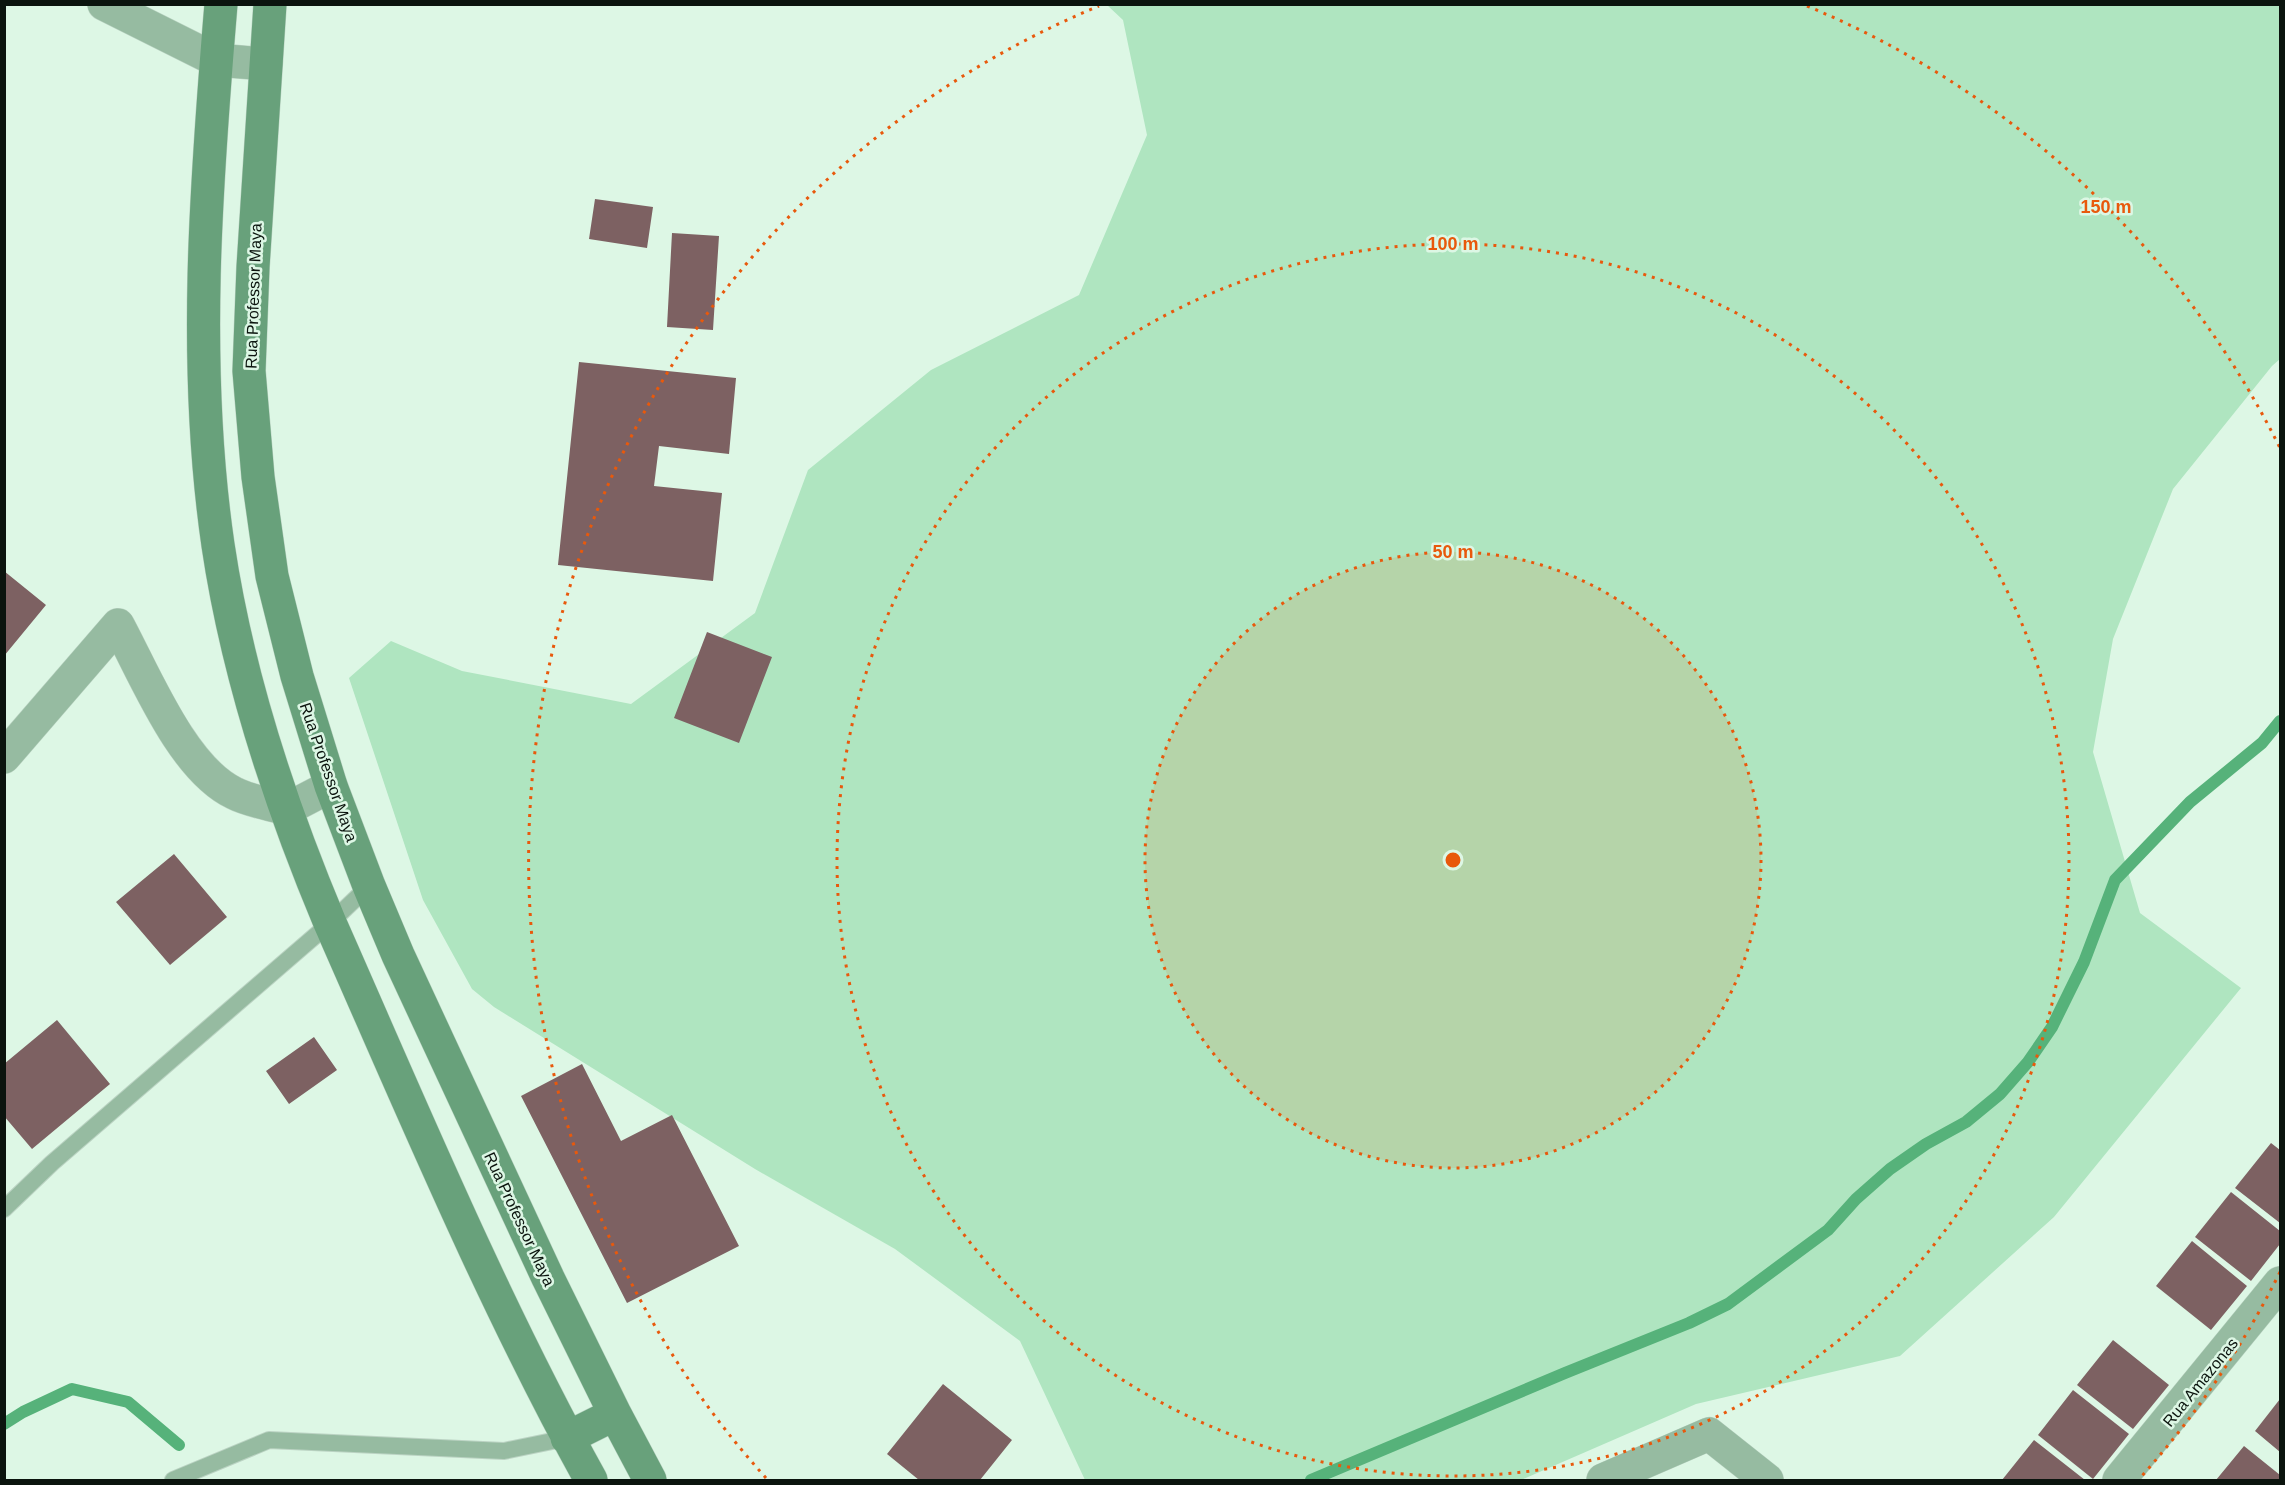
<svg xmlns="http://www.w3.org/2000/svg" width="2285" height="1485" font-family="Helvetica,sans-serif">
<style>
.green{fill:#afe5c0}
.lines{fill:none;stroke-linecap:round;stroke-linejoin:round}
.stream{stroke:#56b27a;stroke-width:12}
.building{fill:#7d6162}
.lane-casing{stroke:#bbd3c3;stroke-width:18}
.street-casing{stroke:#bbd3c3;stroke-width:34}
.secondary-casing{stroke:#bbd3c3;stroke-width:34}
.lane{stroke:#96bba1;stroke-width:16}
.street{stroke:#96bba1;stroke-width:33}
.secondary{stroke:#68a17b;stroke-width:33}
.ring{fill:none;stroke:#e8590c;stroke-width:3;stroke-dasharray:3 6}
.labels{text-anchor:middle;stroke-width:5;stroke-linejoin:round;paint-order:stroke}
.street-label{font-size:16px;fill:#0b140e;stroke:#ddf7e5}
.centre{fill:#e8590c;stroke:#ddf7e5;stroke-width:3}
.ring-label{font-size:18px;text-anchor:middle;font-weight:bold;fill:#e8590c;stroke:#ddf7e5;stroke-width:5;stroke-linejoin:round;paint-order:stroke}
</style>
<rect width="100%" height="100%" fill="#ddf7e5"/>
<path class="green" d="M1107 5H2280V359L2272 366 2173 489 2113 639 2093 752 2140 913 2241 988 2054 1217 1900 1356 1696 1404 1521 1480H1085L1020 1341 895 1249 755 1169 494 1007 472 989 423 900 349 678 391 641 462 671 631 704 755 613 808 470 931 370 1079 295 1147 135 1123 20Z"/>
<g class="lines">
<path class="stream" d="M4 1424 23 1412 72 1389 128 1402 179 1445
M1311 1480 1565 1373 1689 1323 1728 1304 1828 1230 1856 1199 1890 1169 1926 1144 1966 1122 2000 1094 2028 1062 2052 1027 2084 962 2115 880 2190 802 2262 743 2280 721"/>
</g>
<path class="building" d="M595 199 653 207 647 248 589 239Z
M672 233 719 236 713 330 667 327Z
M579 362 736 378 729 454 659 446 654 486 722 493 713 581 558 565Z
M4 571 46 605 4 656Z
M707 632 772 657 739 743 674 718Z
M174 854 227 917 170 965 116 902Z
M57 1020 110 1084 32 1149 4 1116V1064Z
M314 1037 337 1070 289 1104 266 1071Z
M582 1064 621 1141 672 1115 739 1246 627 1303 521 1096Z
M2271 1143 2280 1150V1223L2235 1188Z
M2231 1192 2280 1231V1244L2251 1281 2195 1237Z
M2192 1241 2247 1286 2211 1330 2156 1286Z
M2113 1340 2169 1385 2133 1429 2077 1385Z
M943 1384 1012 1440 980 1480H919L887 1454Z
M2073 1390 2129 1434 2093 1479 2038 1435Z
M2280 1399V1452L2255 1431Z
M2034 1440 2085 1480H2002Z
M2244 1446 2280 1475V1480H2216Z"/>
<g class="lines">
<g class="lane-casing">
<path id="lane" d="M4 1209 52 1163 330 923 369 886
M173 1480 269 1440 504 1451 567 1438"/>
</g>
<g class="street-casing">
<path id="street" d="M104 4 216 60 266 64
M4 757 118 625C145 675 182 768 234 793 249 801 270 804 287 809L331 786
M1603 1480 1709 1434 1767 1480
M2119 1480 2280 1283"/>
</g>
<g class="secondary-casing">
<path id="secondary" d="M221 4C206 183 192 367 218 545 237 673 280 804 330 923 413 1111 492 1301 591 1480
M270 4 253 267 249 371 258 477 272 576 297 676 331 786 369 886 398 955 548 1278 615 1414 650 1480
M567 1438 615 1414"/>
</g>
<use href="#lane" class="lane"/>
<use href="#street" class="street"/>
<use href="#secondary" class="secondary"/>
</g>
<circle cx="1453" cy="860" r="308" fill="#e8590c" fill-opacity=".12"/>
<g class="ring">
<circle cx="1453" cy="860" r="308"/>
<circle cx="1453" cy="860" r="616"/>
<path d="M2280 1272A924 924 0 0 1 2140 1478M766 1478A924 924 0 0 1 1099 6M1807 6A924 924 0 0 1 2280 448"/>
</g>
<g class="labels">
<g class="street-label">
<text transform="translate(253 296) rotate(-88)" y="6">Rua Professor Maya</text>
<text transform="translate(329 772) rotate(71)" y="6">Rua Professor Maya</text>
<text transform="translate(520 1219) rotate(65)" y="6">Rua Professor Maya</text>
<text transform="translate(2200 1382) rotate(-51)" y="6">Rua Amazonas</text>
</g>
</g>
<circle cx="1453" cy="860" r="9" class="centre"/>
<g class="ring-label">
<text x="2106" y="213">150 m</text>
<text x="1453" y="250">100 m</text>
<text x="1453" y="558">50 m</text>
</g>
<rect width="2285" height="1485" fill="none" stroke="#0b140e" stroke-width="12"/>
</svg>
